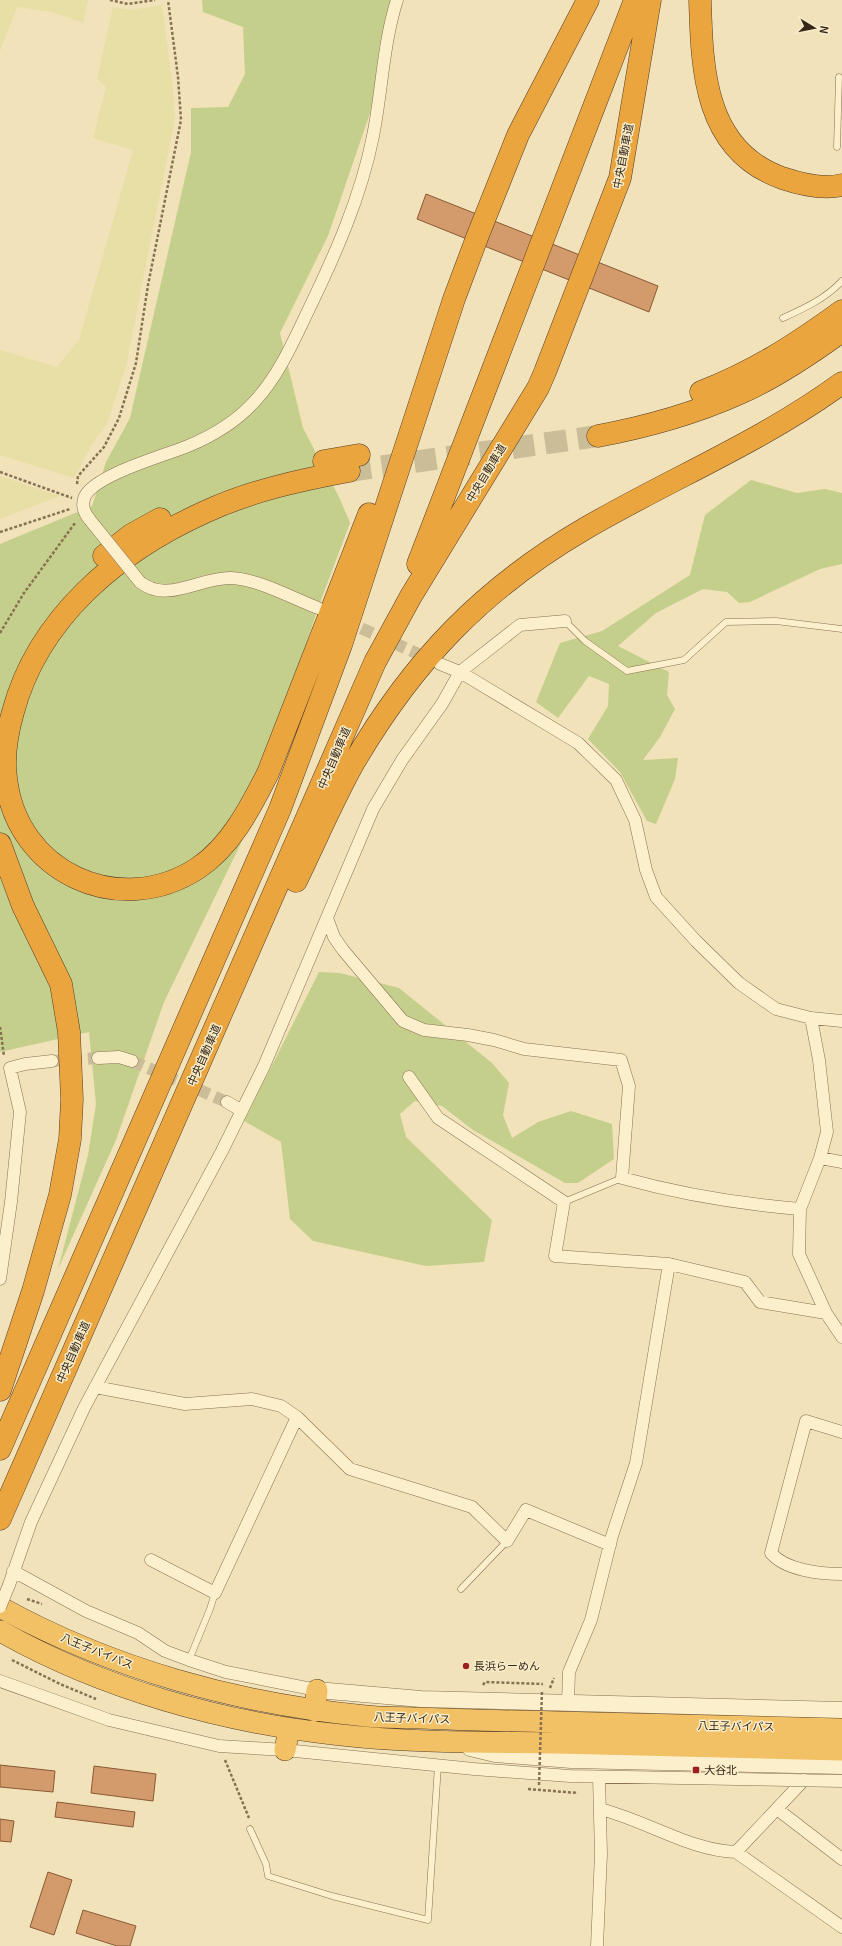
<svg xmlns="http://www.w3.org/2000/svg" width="842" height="1946" font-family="Georgia,'Noto Sans JP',serif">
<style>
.farmland{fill:#e7dfa5}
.green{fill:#c5cf8c}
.building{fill:#d39a6b;stroke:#895a36}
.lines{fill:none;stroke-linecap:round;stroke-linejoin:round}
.minor-tunnel{stroke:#ccbd99;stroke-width:12;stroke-dasharray:12 6;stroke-linecap:butt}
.motorway-tunnel{stroke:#ccbd99;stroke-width:22;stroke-dasharray:22 11;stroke-linecap:butt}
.service-casing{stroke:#887152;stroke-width:7}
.minor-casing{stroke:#887152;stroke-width:13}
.tertiary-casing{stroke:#887152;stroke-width:17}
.trunk-casing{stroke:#553e28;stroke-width:22}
.motorway-casing{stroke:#553e28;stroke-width:23}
.path{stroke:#887152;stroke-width:2.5;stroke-dasharray:3 2;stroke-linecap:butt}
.service{stroke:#fcefcc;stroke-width:6}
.minor{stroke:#fcefcc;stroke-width:12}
.tertiary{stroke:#fcefcc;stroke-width:16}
.trunk{stroke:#f2c065;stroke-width:21}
.motorway{stroke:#eaa53f;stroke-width:22}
.minor-bridge-casing{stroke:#887152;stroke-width:13;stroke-linecap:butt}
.path-bridge{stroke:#887152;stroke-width:2.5;stroke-dasharray:3 2;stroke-linecap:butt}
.minor-bridge{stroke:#fcefcc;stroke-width:12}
.poi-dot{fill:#9c211e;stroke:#f8ecc9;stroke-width:1.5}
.labels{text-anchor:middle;stroke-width:3;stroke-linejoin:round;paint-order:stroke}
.street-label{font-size:11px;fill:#362819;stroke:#f8ecc9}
.poi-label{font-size:11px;fill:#362819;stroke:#f8ecc9;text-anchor:start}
</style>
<rect width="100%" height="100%" fill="#f1e2b9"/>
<path class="farmland" d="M0 0H88L83 23 52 12 17 7 0 51Z
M162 5 172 81 175 118 126 366 108 421 91 446 74 478 0 455V350L57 367 79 340 133 150 93 138 106 87 97 79 113 7 130 10Z
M0 476 60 496 0 519Z"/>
<path class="green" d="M202 0H391L370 113 328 236 280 333 303 428 340 499 350 523 318 608 244 837 164 1002 116 1140 58 1269 88 1155 96 1104 89 1032 0 1052V544L92 506 106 462 130 418 191 152V108L228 107 245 74 243 27 203 12Z
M751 480 797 493 825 489 842 493V564L820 569 750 602 739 603 727 592 703 589 656 613 618 646 669 672 667 695 675 709 660 737 643 760 678 758 675 779 656 824 647 821 620 772 588 739 608 706 609 684 589 676 558 718 536 702 560 643 602 631 690 575 705 515Z
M319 972 340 973 399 988 492 1063 509 1083 503 1115 512 1138 538 1122 571 1111 612 1124 614 1159 578 1183H565L473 1130 442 1106 415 1101 400 1114 406 1137 492 1220 484 1262 426 1266 313 1241 290 1219 281 1142 244 1121Z"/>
<path class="building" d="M426 194 658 286 649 312 417 219Z
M0 1765 55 1771 53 1792 0 1787Z
M94 1766 156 1774 153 1801 91 1793Z
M57 1802 135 1812 133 1827 55 1817Z
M0 1819 14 1821 11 1842 0 1841Z
M48 1872 72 1880 54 1935 30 1927Z
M83 1910 136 1926 130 1946H117L76 1933Z"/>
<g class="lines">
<path class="minor-tunnel" d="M345 621 432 660
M52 1061 98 1058
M132 1061 227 1102"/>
<path class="motorway-tunnel" d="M349 471 598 436"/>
<g class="service-casing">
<path id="service" d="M837 147 839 77
M783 318C805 308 825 299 842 281
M565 621 585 641 627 671 684 660 726 622 776 621 842 629
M564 1202 622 1178
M461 1589 507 1541
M189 1660 210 1609 215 1593
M250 1829 266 1864 268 1876 332 1896 428 1920 438 1765"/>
</g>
<g class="minor-casing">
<path id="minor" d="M90 520C84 513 81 505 85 496 97 474 164 456 188 446 212 436 237 421 255 401 279 375 293 342 308 311 335 255 361 197 373 136 382 91 383 44 397 0
M140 582C167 604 200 577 231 578 258 579 292 598 318 608
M440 664 460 672 578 743 616 780 635 820 646 870 656 897 696 941 739 983 776 1009 811 1018 842 1021
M327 918 334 937 343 950 403 1021 424 1030 468 1035 494 1040 524 1049 621 1060 629 1086 622 1178C680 1194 740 1204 800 1209
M811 1018 819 1060 827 1132 820 1158 800 1209 799 1254 826 1313 842 1337
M98 1058 119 1057 132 1061
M409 1077 438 1118 564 1202 555 1256 669 1264
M227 1102 242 1111
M820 1158 842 1162
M0 1279 11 1202 20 1112 10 1068 25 1064 52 1061
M95 1387 185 1404 252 1399 281 1406 297 1417 350 1469 472 1507 507 1541 526 1510 610 1545
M842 1432 806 1421 771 1553C785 1570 820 1574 842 1574
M151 1560 215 1593 297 1417
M13 1571 86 1611 138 1633 165 1651 189 1660 226 1672 317 1690
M9 1585 31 1522 84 1408 222 1151 264 1066 373 809 402 760 442 704 460 672 520 625 565 621
M0 1681 109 1720 219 1746 285 1750 474 1769 570 1776 842 1781
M568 1702 569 1672 591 1620 612 1536 636 1463 669 1264 745 1282 760 1302 826 1313
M600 1809C645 1820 691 1851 736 1852L804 1780
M777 1809 842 1859
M736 1852 842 1927
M597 1946 601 1854 599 1777"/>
</g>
<g class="tertiary-casing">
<path id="tertiary" d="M317 1690 421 1699 842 1710
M470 1748 495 1754 571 1760 842 1766"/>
</g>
<g class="trunk-casing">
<path id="trunk" d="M0 1607C112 1669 239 1704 366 1716 383 1718 401 1717 418 1718 464 1720 510 1721 557 1722 652 1724 747 1727 842 1729
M0 1631C102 1689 224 1723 341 1735 412 1743 485 1742 557 1743 652 1745 747 1747 842 1750
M315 1711 317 1690
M285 1750 289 1729"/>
</g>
<g class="motorway-casing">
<path id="motorway" d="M700 0C702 70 704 150 782 178 800 184 823 190 842 185
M701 392C755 371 795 345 842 311
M598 436C646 427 693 414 738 394 775 378 809 355 842 331
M324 461 359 455
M349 471C300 480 250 491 205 512 118 551 38 618 13 712 7 733 3 756 6 778 16 872 119 920 198 868 231 846 250 808 268 773L369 514
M104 556 131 535 160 519
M418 564 635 0
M0 844 23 906 61 984 69 1032 72 1099 70 1139 60 1195 33 1291 0 1390
M296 881C315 842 332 802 353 764 413 661 483 588 586 528 672 478 761 442 842 383
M0 1449 280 809 341 645 454 299 478 235 518 135 588 0
M0 1519 375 662 411 596 538 388 545 372 620 178 650 0"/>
</g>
<path class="path" d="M110 0 128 4 155 0
M0 472 72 498
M77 484 78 476 104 447 119 418 136 363 148 285 181 120 178 77 168 0
M0 532 70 509
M0 633 24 593 75 523
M0 1027 4 1056
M27 1599 42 1604
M12 1660 60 1684 96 1699
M483 1685 485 1682 543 1684
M550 1688 554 1678
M225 1760 249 1818
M528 1789 578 1793"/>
<use href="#service" class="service"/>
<use href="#minor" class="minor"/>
<use href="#tertiary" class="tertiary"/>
<use href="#trunk" class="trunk"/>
<use href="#motorway" class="motorway"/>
<g class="minor-bridge-casing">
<path id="minor-bridge" d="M90 520 140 582
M0 1607 9 1585"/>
</g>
<path class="path-bridge" d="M539 1785 542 1690"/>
<use href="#minor-bridge" class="minor-bridge"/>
</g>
<g class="poi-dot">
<circle cx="466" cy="1666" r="4"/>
<rect x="692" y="1766" width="8" height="8" rx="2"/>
</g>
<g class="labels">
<g class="street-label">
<text transform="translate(623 156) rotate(-79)" y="4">中央自動車道</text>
<text transform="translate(486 473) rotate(-59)" y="4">中央自動車道</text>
<text transform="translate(334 758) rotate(-67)" y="4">中央自動車道</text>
<text transform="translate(204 1055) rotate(-66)" y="4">中央自動車道</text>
<text transform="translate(73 1352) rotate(-66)" y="4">中央自動車道</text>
<text transform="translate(97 1651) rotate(22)" y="4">八王子バイパス</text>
<text transform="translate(412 1718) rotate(2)" y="4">八王子バイパス</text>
<text transform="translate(736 1726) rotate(1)" y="4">八王子バイパス</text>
</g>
<g class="poi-label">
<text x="474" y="1670">長浜らーめん</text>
<text x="704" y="1774">大谷北</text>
</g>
</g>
<g transform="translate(814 28) rotate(100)" stroke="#f8ecc9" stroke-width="3" paint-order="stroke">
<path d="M0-3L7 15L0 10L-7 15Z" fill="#362819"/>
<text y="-6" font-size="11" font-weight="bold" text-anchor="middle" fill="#362819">N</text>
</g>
</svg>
